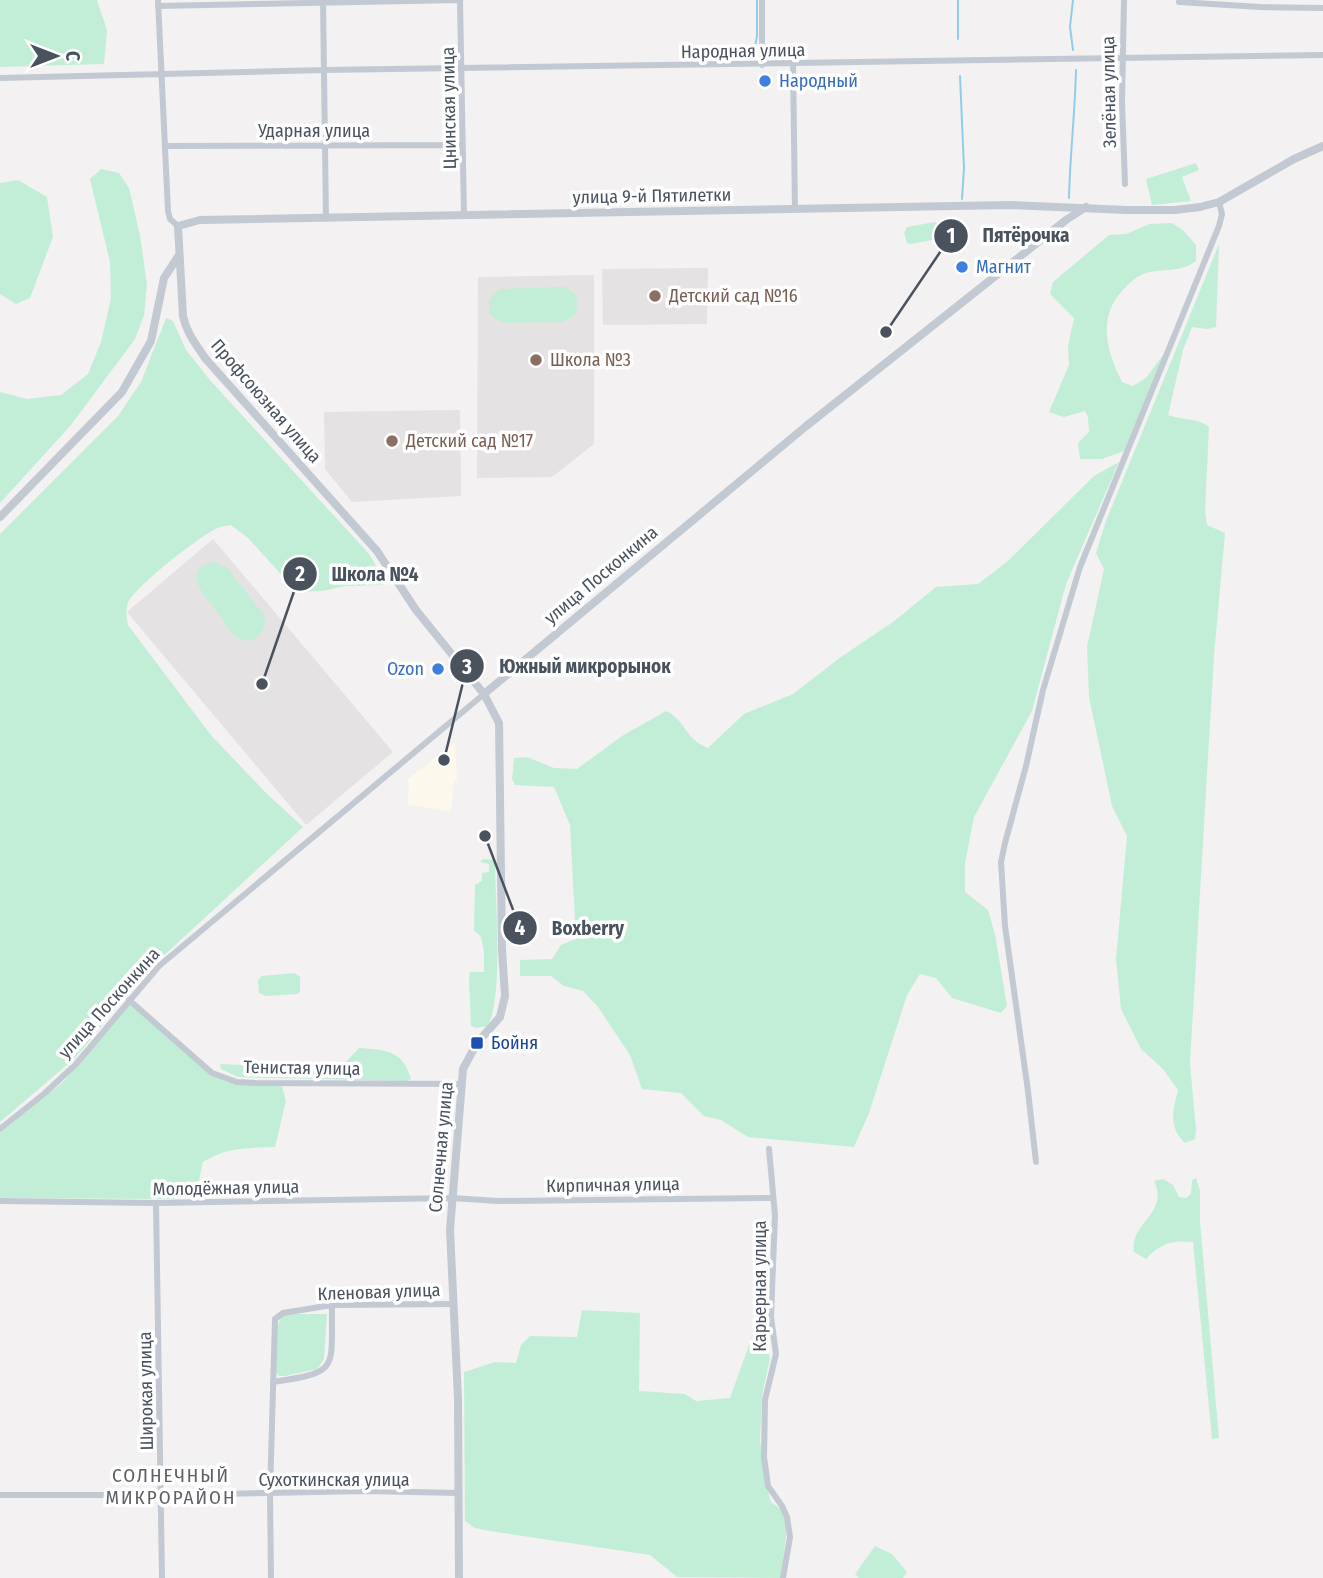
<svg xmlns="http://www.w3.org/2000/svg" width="1323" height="1578" font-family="'Fira Sans Condensed',sans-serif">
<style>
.commercial{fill:#fcf9ec}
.education{fill:#e4e2e2}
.green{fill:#c2eed8}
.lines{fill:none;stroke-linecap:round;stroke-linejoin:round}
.stream{stroke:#91cde9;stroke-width:2}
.minor{stroke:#c2c9d2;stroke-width:6}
.tertiary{stroke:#c2c9d2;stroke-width:8}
.shop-dot{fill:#3f7fe0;stroke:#fff;stroke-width:2.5}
.education-dot{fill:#8d6e63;stroke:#fff;stroke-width:2.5}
.transit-dot{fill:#1a4fb4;stroke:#fff;stroke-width:2.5}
.labels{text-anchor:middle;stroke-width:7;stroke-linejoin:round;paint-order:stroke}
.street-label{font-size:18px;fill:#49525d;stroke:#fff}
.shop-label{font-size:18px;fill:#366cbe;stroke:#fff;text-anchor:start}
.education-label{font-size:18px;fill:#785e54;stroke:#fff;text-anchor:start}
.transit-label{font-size:18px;fill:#164399;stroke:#fff;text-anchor:start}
.neighbourhood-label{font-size:19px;letter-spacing:2px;fill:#5d6065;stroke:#fff}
.leader{fill:none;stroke:#49525d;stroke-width:2.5}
.callout-dot{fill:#49525d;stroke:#fff;stroke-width:2.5}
.mark-label{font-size:21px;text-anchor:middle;font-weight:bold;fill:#fff}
.callout-label{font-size:19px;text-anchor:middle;font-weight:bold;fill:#49525d;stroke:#fff;stroke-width:7;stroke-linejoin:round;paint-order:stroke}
</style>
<rect width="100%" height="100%" fill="#f3f1f1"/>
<path class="commercial" d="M455 742 457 780 454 781 451 812 407 804 409 791 408 779Z"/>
<path class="education" d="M708 268 707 324 603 325 602 269Z
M594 275V444L552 477 477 478 478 277Z
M460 410 461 496 352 502 325 469 324 412Z
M213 539 393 752 306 825 127 612Z"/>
<path class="green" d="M0 0H97L107 30 104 64 0 67Z
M1196 163 1199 170 1182 177 1191 201 1152 205 1146 179Z
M101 169 119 173 129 188 140 235 147 285 144 315 135 339 71 425 0 503V392L27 399 61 395 88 374 101 342 111 298 110 262 90 179Z
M18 180 47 197 53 237 30 298 16 304 0 294V183Z
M935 222 940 227V236L938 239 910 244 907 243 904 233 907 227Z
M1172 223 1184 231 1196 245V261C1178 275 1158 266 1139 276 1133 279 1127 286 1122 291 1097 318 1107 352 1122 382L1133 386 1146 378 1166 351 1124 451 1102 459H1080L1078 443 1089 432 1088 417 1085 411 1064 417 1049 412 1069 365 1068 346 1074 318 1050 294 1053 282 1109 235 1126 234 1150 224Z
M1219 244 1216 327 1207 329 1192 327 1183 350 1168 415C1181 420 1199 418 1209 427L1205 511 1207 525 1225 533 1214 656 1190 1063 1196 1130 1195 1139 1185 1143C1168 1127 1173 1110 1178 1090L1163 1069 1141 1049 1121 1009 1116 959 1127 836 1112 806 1089 697 1087 647 1104 569 1096 553 1106 521Z
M564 287C578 292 581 303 575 315L564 322 505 323 494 318 490 314 489 300 499 289Z
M166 318 173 321 186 350 209 379 369 554 380 572 383 585 345 586 323 591 297 592 248 538 231 525C227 526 223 526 220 527 203 533 133 588 128 603 125 611 127 618 128 625L210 734 266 793 303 827 146 972 75 1058 0 1122V534L118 416 141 382Z
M1119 462 1066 584 1032 711 974 817 965 863V892L988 910 995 934 1007 1006 1001 1013 952 998 936 978 920 974 907 995 869 1113 854 1147 748 1137 721 1120 704 1116 681 1093 642 1089 630 1055 598 1007 583 991 564 986 551 976H520V960L552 959 561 945 576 939 570 825 554 787 515 785 512 779 514 758 527 757 554 768 577 769 622 736 666 711C688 722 683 738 708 748L744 714 793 694 841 657 893 622 936 587 978 584 1008 561 1094 476Z
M215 562 228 569 264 615C268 629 257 646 240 639 231 635 225 622 219 614 207 599 177 567 215 562Z
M483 859 495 860C495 893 504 1004 487 1026L477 1028 471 1026 469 976 470 972H484V952L481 937 474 930 475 885 482 881V873L489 872V864L480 862Z
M295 973 300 977V992L297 994 266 996 259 993 258 980 262 976Z
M132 1002 212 1073 226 1079 281 1083 286 1101 275 1147C248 1148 226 1147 203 1162 197 1185 202 1192 176 1199L0 1198V1133L63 1082Z
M359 1048C385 1050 403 1050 411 1079L407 1081 238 1077 221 1069 220 1064 320 1069 341 1067Z
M1196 1178 1200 1190V1221L1219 1438 1212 1439 1193 1242C1173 1240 1160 1243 1146 1259L1134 1252C1129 1223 1170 1213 1154 1181L1163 1179 1173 1185 1179 1197 1186 1198 1191 1194 1192 1180Z
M582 1310 640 1313 639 1391 685 1394 696 1401 730 1398 753 1334 764 1336 770 1358 762 1396 760 1440 765 1482 771 1502 782 1510 787 1528 781 1578 677 1577 650 1555 490 1531 475 1528 465 1521 464 1372 495 1362 516 1363 521 1345 530 1336 577 1337Z
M289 1314H327L324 1359 317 1369 285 1376H279L276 1372 275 1331 282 1316Z
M875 1546 892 1554 907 1572 903 1578H859L855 1574Z"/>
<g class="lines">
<path class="stream" d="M958 0V39
M1073 0 1070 27 1073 50
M753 57 757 36V0
M960 76 964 168 962 199
M1069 198C1070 155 1075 113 1076 70"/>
<path class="minor" d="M158 0 168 211 170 219 178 226
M323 0 326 218
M460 0 464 215
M762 0V65
M1124 0 1122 102 1125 184
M1179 2 1260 7 1323 8
M158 6 460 0
M793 64 795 209
M0 78 324 70 1323 55
M166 146 463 145
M129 1000 212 1073 237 1082 256 1083 462 1084
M0 1129 45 1093 76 1064 159 966 484 694
M769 1149 775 1215 771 1317 776 1354 765 1400 764 1457 768 1486 782 1506 787 1517 790 1537 783 1578
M1036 1162 1028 1091 1005 926 1001 862 1005 843 1026 766 1043 690 1080 567 1219 226 1222 214 1219 202
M0 1201 156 1203 452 1198 498 1201 773 1198
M156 1203 162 1578
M273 1382C341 1372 331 1369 332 1305
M0 1495H162L365 1491 459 1493
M271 1578 270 1494 275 1319 283 1313 332 1305 452 1304"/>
<path class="tertiary" d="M0 517 122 392 151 341 164 278 179 255
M484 694 805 427 1066 220 1086 207
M459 1578 458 1398 450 1230 463 1069 477 1043 500 1017 505 996 502 950 499 723 484 694 416 610 377 551 205 358C196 344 186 332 183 316L178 226 200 220 1010 205 1126 210H1175L1200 207 1219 202 1294 159 1323 146"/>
</g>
<g class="shop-dot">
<circle cx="765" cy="81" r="7"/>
<circle cx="962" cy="267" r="7"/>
<circle cx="438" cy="669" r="7"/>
</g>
<g class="education-dot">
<circle cx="655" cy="296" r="7"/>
<circle cx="536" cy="360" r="7"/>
<circle cx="392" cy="441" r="7"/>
</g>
<rect class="transit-dot" x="470" y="1036" width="14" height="14" rx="3.5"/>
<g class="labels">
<g class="street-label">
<text transform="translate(743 51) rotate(-1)" y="6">Народная улица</text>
<text transform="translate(1109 92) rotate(-91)" y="6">Зелёная улица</text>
<text transform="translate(449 108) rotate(-91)" y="6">Цнинская улица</text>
<text x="314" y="137">Ударная улица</text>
<text transform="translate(652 196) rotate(-1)" y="6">улица 9-й Пятилетки</text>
<text transform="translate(266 401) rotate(49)" y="6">Профсоюзная улица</text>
<text transform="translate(601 575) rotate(-40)" y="6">улица Посконкина</text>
<text transform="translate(109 1003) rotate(-48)" y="6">улица Посконкина</text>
<text transform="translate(302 1068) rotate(1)" y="6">Тенистая улица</text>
<text transform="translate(441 1147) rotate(-85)" y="6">Солнечная улица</text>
<text transform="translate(613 1185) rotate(-1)" y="6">Кирпичная улица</text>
<text transform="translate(226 1188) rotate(-1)" y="6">Молодёжная улица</text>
<text transform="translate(760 1286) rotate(-90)" y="6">Карьерная улица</text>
<text transform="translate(379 1292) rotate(-2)" y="6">Кленовая улица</text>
<text transform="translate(146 1391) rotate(-91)" y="6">Широкая улица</text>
<text x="334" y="1486">Сухоткинская улица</text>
</g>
<g class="shop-label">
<text x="779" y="87">Народный</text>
<text x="976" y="273">Магнит</text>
<text x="424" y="675" text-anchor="end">Ozon</text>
</g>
<g class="education-label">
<text x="669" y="302">Детский сад №16</text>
<text x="550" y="366">Школа №3</text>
<text x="406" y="447">Детский сад №17</text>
</g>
<g class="transit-label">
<text x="491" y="1049">Бойня</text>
</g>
<g class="neighbourhood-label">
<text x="171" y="1482">СОЛНЕЧНЫЙ<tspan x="171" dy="22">МИКРОРАЙОН</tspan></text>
</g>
</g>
<path class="leader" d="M886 332L951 236M262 684L300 574M444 760L467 666M485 836L520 928"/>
<g class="callout-dot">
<circle cx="886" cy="332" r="7"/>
<circle cx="262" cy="684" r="7"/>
<circle cx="444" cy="760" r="7"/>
<circle cx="485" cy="836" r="7"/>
<circle cx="951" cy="236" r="18"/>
<circle cx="300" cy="574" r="18"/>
<circle cx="467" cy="666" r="18"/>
<circle cx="520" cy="928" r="18"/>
</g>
<g class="mark-label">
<text x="951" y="243">1</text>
<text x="300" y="581">2</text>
<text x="467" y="674">3</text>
<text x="520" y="935">4</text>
</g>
<g class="callout-label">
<text x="1026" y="242">Пятёрочка</text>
<text x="375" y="581">Школа №4</text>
<text x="585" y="673">Южный микрорынок</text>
<text x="588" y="935">Boxberry</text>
</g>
<g transform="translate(56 56) rotate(90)" stroke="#ffffff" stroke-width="5" paint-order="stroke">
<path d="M0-5L12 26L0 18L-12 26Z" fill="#49525d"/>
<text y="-10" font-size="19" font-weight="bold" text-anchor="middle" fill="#49525d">С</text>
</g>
</svg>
